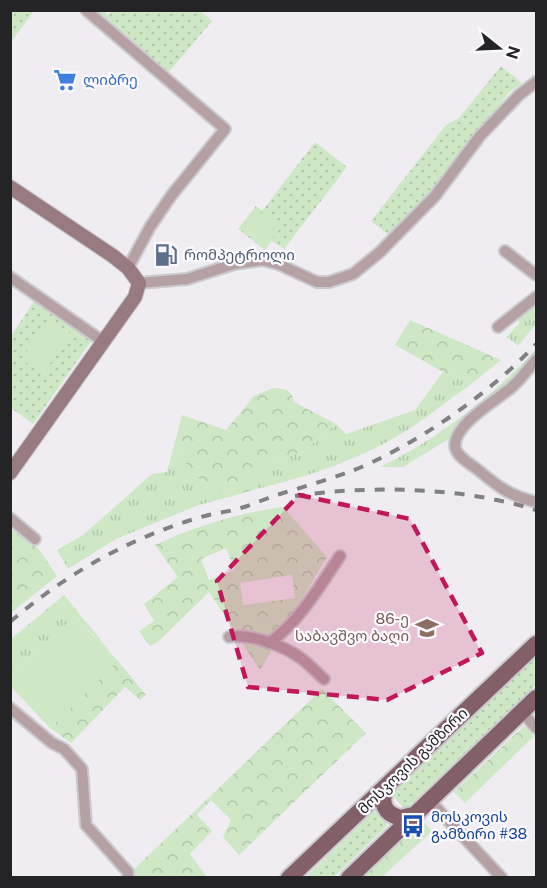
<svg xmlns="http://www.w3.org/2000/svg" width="547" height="888" font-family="'Public Sans','Noto Sans Georgian',sans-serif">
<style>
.grass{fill:url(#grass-tufts)}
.forest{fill:url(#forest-crowns);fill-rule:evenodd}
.park{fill:url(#park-dots)}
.pitch{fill:#cee8c6}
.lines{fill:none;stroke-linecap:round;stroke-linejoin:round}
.minor-casing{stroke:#cac9cd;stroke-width:14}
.secondary-casing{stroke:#cac9cd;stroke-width:16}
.primary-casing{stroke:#cac9cd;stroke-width:20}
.minor{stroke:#b5a0a4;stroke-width:10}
.secondary{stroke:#987b80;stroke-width:14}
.primary{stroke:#836067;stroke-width:16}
.rail{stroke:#818083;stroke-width:4;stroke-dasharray:10 10;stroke-linecap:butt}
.marked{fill:#c2185b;fill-opacity:0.2;stroke:#c2185b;stroke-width:4.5;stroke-dasharray:12 8;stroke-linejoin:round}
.labels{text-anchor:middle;stroke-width:4.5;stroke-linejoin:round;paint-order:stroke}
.shop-label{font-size:15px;fill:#366cbe;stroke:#fcfaff;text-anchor:start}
.service-label{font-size:15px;fill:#4e5e75;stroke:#fcfaff;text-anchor:start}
.education-label{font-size:15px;fill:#785e54;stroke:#fcfaff;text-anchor:end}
.street-label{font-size:15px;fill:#242325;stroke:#fcfaff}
.transit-label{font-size:15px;fill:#164399;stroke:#fcfaff;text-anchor:start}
</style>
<defs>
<pattern id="grass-tufts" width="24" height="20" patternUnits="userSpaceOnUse" patternTransform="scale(1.5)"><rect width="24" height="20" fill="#cee8c6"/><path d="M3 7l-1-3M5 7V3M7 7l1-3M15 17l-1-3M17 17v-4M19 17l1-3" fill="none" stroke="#b1c7aa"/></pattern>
<pattern id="forest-crowns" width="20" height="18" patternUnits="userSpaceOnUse" patternTransform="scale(1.5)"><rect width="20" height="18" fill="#cee8c6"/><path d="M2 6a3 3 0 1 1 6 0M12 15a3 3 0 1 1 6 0" fill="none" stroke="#b1c7aa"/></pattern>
<pattern id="park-dots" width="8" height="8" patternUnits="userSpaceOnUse" patternTransform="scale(1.5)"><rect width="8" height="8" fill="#cee8c6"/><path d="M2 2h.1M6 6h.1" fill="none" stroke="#b1c7aa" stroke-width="1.8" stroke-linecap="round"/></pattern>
</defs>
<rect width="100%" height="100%" fill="#efedf2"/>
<path class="grass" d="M536 301V324L518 346 507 337 519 323 517 316Z
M536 350V357L452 437 403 467H380C440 438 490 397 536 350Z
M443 372 474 382C445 402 418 426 387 442 346 464 302 478 257 489L250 467 302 452 336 424 346 434 415 410Z
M175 442 183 459 215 487 233 496 199 505 116 539 68 569 57 550 83 535 152 474 167 472Z
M64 595 113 655 74 616 11 678V639Z"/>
<path class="forest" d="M410 320 501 360 474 382 443 372 395 345Z
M273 388C285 389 292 389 294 402L336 424 302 452 251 467 257 489 233 496 198 478 183 459 175 442 182 415 226 430 254 396Z
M283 507 327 557 260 670 209 592 158 642 150 646 139 631 154 621 144 604 178 577 155 545C196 526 239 513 283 507ZM226 548 235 570 209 580 201 559ZM292 575 295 598 243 605 240 583Z
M11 530C32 534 45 558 57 576L11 613Z
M113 655 146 695 140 700 125 687 71 743 50 728 117 661Z
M322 689 366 733 239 855 223 837 231 820 211 800 197 815 212 831 190 854 207 877 131 878 132 871Z
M524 726 534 736 465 803 454 792Z
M423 821 432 831 382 877H363Z"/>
<path class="park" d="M11 10 34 11 11 42 10 11Z
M112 10 200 11 212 21 169 72 96 11H103L108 15Z
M501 66 522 83 508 94 430 196 391 237 371 221 446 125 459 118Z
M315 142 347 167 284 249 272 241 265 250 238 229 256 206 262 211Z
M35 300 92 340 33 424 11 408V336Z
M536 650V685L407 808H404L390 793Z
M374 811 387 821V826L334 877 305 878Z"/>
<path class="pitch" d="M256 209 281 228 265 248 240 229Z
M50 319 71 334 43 374 21 359Z
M74 616 118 661 50 728 11 687V678Z"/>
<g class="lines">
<g class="minor-casing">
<path id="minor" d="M86 10 225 129 171 196 150 227 128 268
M505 251 536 275
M10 277 104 342
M139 283 187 279 234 264 262 260 278 264 317 282H329L353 274 380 252 435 196 480 136 519 95 536 82
M498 327 536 297
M536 360C528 369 521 379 512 387 496 401 455 423 455 446 456 456 470 464 477 469 497 486 510 496 536 502
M10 518 35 539
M229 637C249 633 285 646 302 659 310 665 316 672 324 679
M269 643C300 621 319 587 340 556
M10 708 52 743 64 749 82 769 86 825 128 872V878
M522 712 536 728
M430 801 502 878"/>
</g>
<g class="secondary-casing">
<path id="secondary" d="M10 187 113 256 128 268 139 283 135 297 10 473"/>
</g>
<g class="primary-casing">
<path id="primary" d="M386 788C380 803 384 814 401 818L417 814
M289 878 536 644
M349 878 536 698"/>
</g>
<use href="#minor" class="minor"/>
<use href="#secondary" class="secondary"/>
<use href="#primary" class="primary"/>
<path class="rail" d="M295 496C371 485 463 487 536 510
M10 622C66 574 131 537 201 517 214 513 228 512 241 508 254 504 267 498 280 494 303 487 327 480 349 472 412 448 491 393 536 344"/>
</g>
<path class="marked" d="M299 495 410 519 482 653 387 700 248 687 217 581Z"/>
<defs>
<g id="supermarket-bare" transform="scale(1.8)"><path d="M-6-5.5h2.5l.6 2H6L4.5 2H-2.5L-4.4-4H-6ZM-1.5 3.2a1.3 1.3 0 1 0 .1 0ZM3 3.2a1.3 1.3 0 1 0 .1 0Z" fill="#3f7fe0" stroke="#fcfaff" stroke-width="2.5" paint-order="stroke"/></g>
<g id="fuel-bare" transform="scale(1.8)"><path d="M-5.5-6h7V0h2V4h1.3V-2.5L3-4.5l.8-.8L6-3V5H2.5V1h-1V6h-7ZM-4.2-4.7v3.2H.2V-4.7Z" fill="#5c6f8a" stroke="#fcfaff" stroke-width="2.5" paint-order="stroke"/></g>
<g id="school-bare" transform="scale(1.8)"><path d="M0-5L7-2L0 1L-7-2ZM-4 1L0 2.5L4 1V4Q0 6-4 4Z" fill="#8d6e63" stroke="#fcfaff" stroke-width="2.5" paint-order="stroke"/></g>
<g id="bus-bare" transform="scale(1.8)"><path d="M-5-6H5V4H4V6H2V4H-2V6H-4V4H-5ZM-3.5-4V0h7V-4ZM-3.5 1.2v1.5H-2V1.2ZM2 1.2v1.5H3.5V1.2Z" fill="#1a4fb4" stroke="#fcfaff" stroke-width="2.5" paint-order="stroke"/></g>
</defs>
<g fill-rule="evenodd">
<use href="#supermarket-bare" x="65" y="80"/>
<use href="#fuel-bare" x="166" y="255"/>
<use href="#school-bare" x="427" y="628"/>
<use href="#bus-bare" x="413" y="826"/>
</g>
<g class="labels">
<g class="shop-label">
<text x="83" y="85">ლიბრე</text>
</g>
<g class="service-label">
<text x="184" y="260">რომპეტროლი</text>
</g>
<g class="education-label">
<text x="409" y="624">86-ე<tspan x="409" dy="17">საბავშვო ბაღი</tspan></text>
</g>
<g class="street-label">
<text transform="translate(413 761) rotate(-44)" y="5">მოსკოვის გამზირი</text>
</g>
<g class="transit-label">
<text x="431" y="822">მოსკოვის<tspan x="431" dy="17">გამზირი #38</tspan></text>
</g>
</g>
<rect width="547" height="888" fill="none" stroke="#242325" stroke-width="24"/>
<g transform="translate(499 48) rotate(108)" stroke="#fcfaff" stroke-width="4.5" paint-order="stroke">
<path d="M0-4.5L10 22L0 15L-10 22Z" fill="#242325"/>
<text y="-9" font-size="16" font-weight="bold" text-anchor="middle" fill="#242325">N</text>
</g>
</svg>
